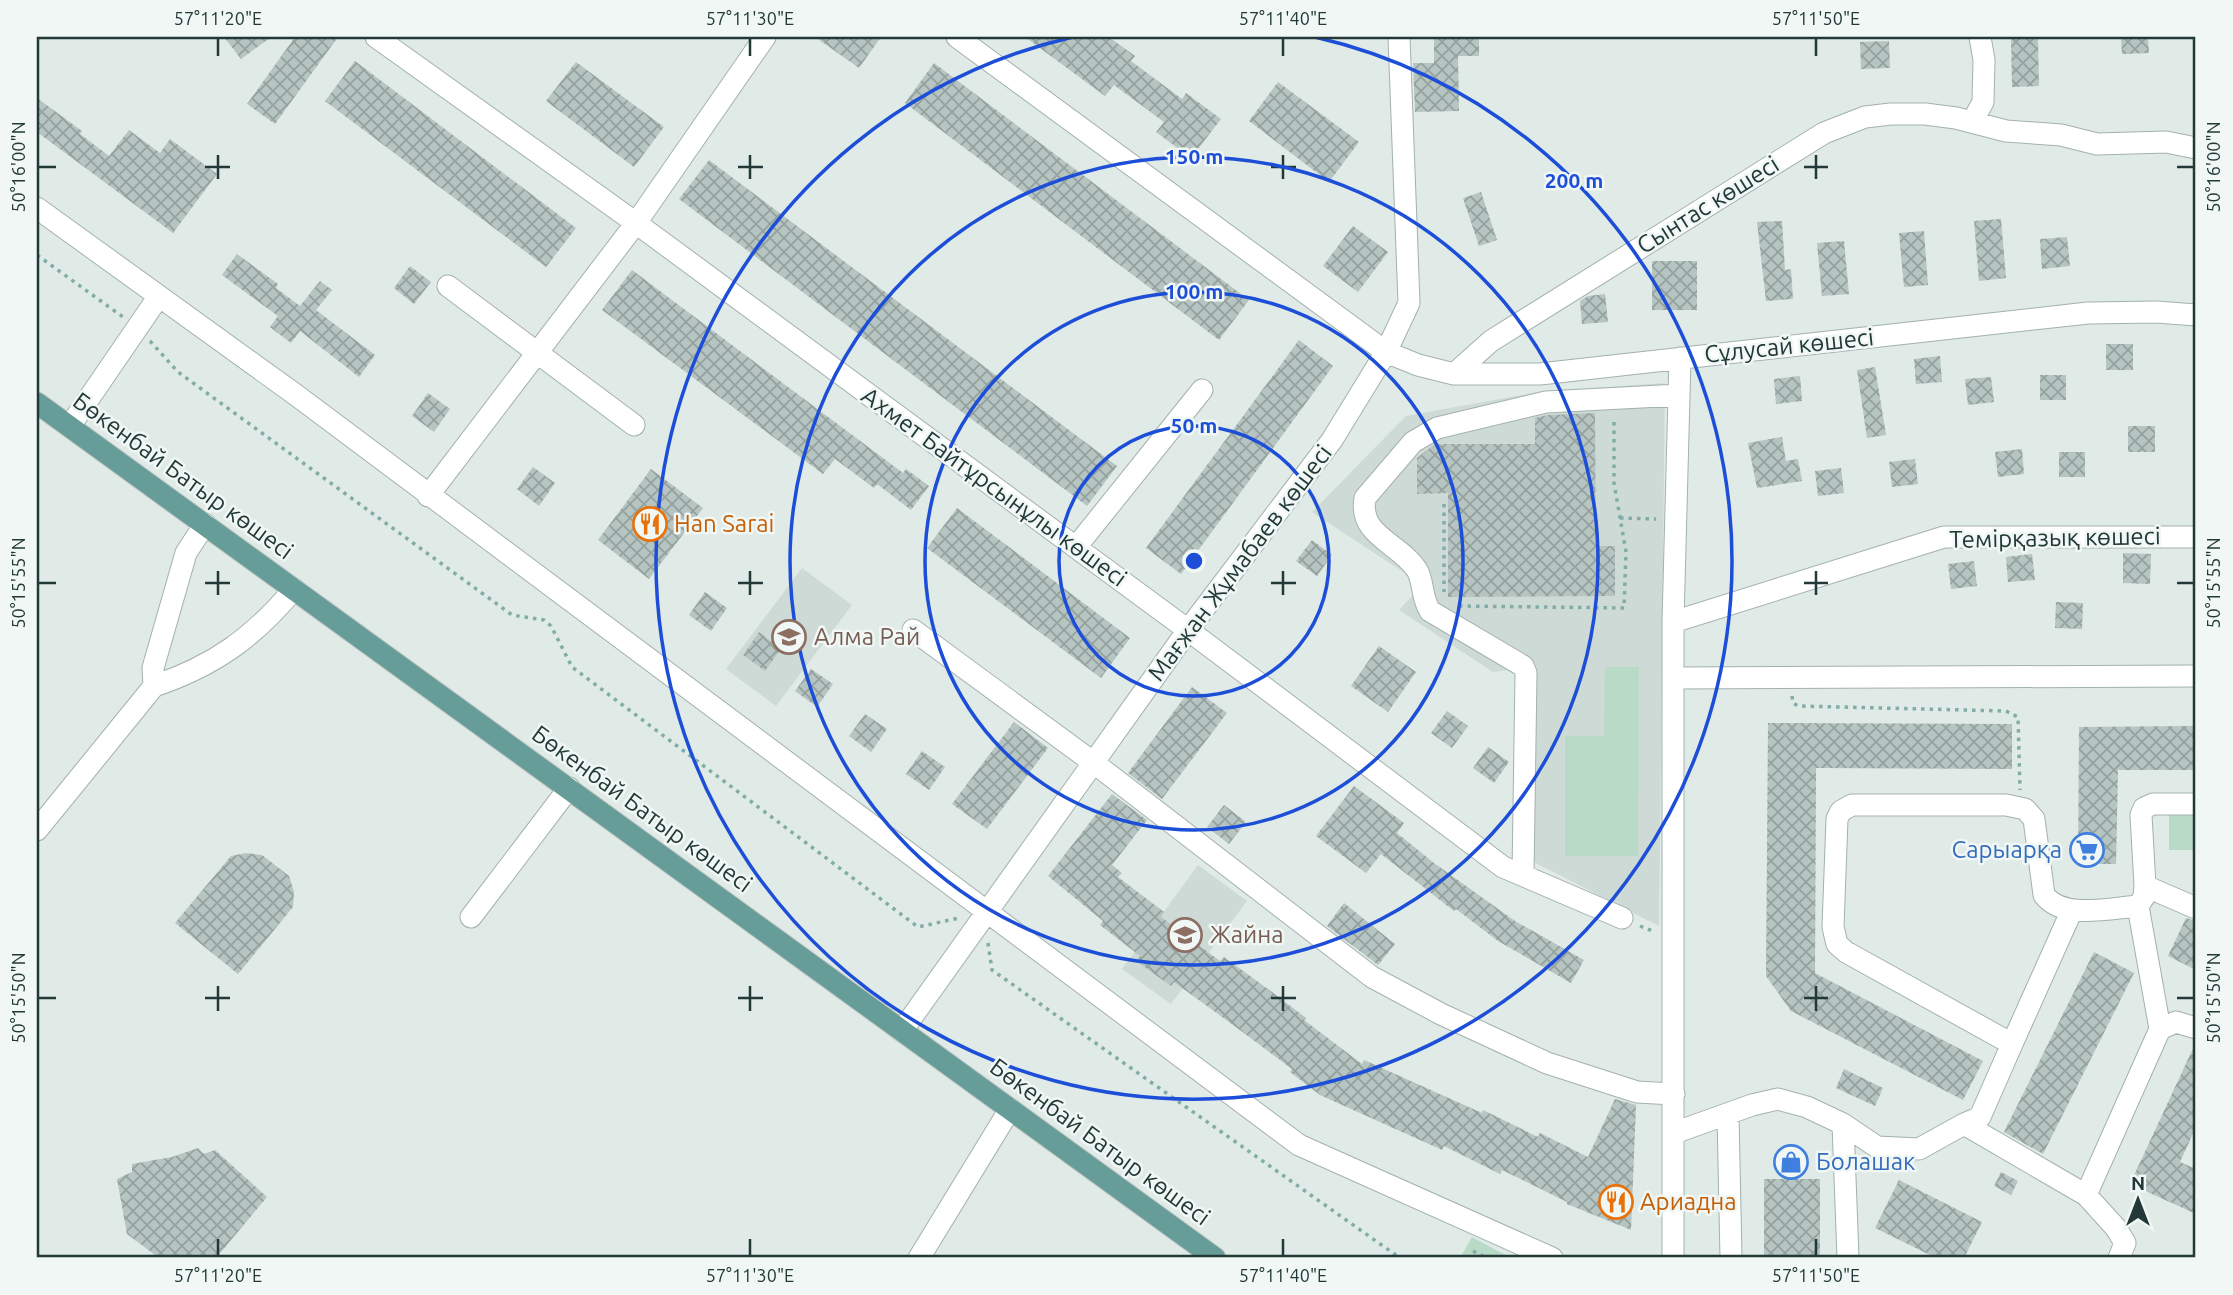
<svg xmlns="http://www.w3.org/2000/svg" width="2233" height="1295" font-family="Ubuntu,sans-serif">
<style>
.built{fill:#cedad6}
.pitch{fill:#badac8}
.building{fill:url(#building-cross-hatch)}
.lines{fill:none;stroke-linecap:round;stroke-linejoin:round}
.minor-casing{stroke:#a3b1af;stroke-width:23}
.major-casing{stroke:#bdc4c3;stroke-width:23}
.path{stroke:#82aca6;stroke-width:3.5;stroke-dasharray:3.5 5;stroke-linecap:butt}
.minor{stroke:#fff;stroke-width:21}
.major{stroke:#679d98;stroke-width:21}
.ticks{fill:none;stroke:#223937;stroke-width:2.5}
.ring{fill:none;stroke:#1d4ed8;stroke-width:3.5}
.labels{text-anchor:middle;stroke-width:5;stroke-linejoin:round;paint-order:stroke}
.street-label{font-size:24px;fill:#223937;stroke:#f0f7f5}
.food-label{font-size:24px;fill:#c56008;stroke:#f0f7f5;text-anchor:start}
.education-label{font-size:24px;fill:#785e54;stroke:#f0f7f5;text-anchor:start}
.shop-label{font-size:24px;fill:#366cbe;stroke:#f0f7f5;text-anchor:end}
.centre{fill:#1d4ed8;stroke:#f0f7f5;stroke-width:3.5}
.ring-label{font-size:21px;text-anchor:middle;font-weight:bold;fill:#1d4ed8;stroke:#f0f7f5;stroke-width:5;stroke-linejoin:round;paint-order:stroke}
.neatline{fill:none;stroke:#223937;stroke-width:2.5}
.ticks-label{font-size:18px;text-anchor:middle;fill:#223937}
</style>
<defs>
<pattern id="building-cross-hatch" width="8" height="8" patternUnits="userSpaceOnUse" patternTransform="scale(1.75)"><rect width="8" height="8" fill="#b6c5c1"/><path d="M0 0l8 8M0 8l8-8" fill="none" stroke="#94a19e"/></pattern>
</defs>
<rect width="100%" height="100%" fill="#e0eae7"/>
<path class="built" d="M1665 383 1659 926 1514 852 1516 669 1493 672 1399 610 1414 594 1408 575 1312 512 1406 416 1538 392Z
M802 568 852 605 776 706 726 669Z
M1198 865 1247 901 1171 1004 1122 969Z"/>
<path class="pitch" d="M1605 667H1639L1638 856H1565V736H1604Z
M2169 811H2196V850H2169Z
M1472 1237 1511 1258H1460Z"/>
<path class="building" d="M224 37H271L241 59Z
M295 37H338L275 124 247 104Z
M815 37H881L859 68Z
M1025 37H1109L1135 56 1131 61 1182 99 1186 93 1221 119 1191 158 1156 132 1164 122 1114 85 1105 96Z
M1434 37H1479V56H1458L1459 111 1415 112 1413 63H1434Z
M2121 37H2148L2149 53 2122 54Z
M2011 38H2038L2039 86 2012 87Z
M1889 41 1890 68 1861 69 1860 42Z
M355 61 576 228 546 267 325 101Z
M576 62 664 127 634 167 546 101Z
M934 63 1249 300 1219 340 905 103Z
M1278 82 1359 142 1329 182 1249 121Z
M37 98 82 131 80 134 109 156 129 130 160 153 170 139 217 174 173 233 37 132Z
M709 160 1117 466 1087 506 679 199Z
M1481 192 1497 240 1479 246 1463 198Z
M2001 219 2006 278 1979 281 1974 221Z
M1782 221 1785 270 1791 269 1793 299 1766 301 1757 222Z
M1353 226 1388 252 1358 292 1323 266Z
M1924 231 1928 285 1904 287 1899 233Z
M2067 237 2070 266 2042 269 2040 239Z
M1844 241 1849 294 1822 296 1817 243Z
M237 254 278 284 276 288 300 306 320 281 332 290 316 310 375 355 359 377 300 331 291 343 270 327 278 316 222 275Z
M1652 261H1697V310H1652Z
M410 266 431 282 414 304 394 288Z
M632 270 903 473 906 469 929 486 911 510 877 484 874 488 835 459 823 474 602 310Z
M1605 294 1608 322 1582 324 1580 301 1588 296Z
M1299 340 1333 366 1181 574 1146 548Z
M2106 344H2133V370H2106Z
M1940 356 1942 382 1916 384 1914 359Z
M1875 367 1886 435 1867 438 1857 370Z
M2040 375H2066V400H2040Z
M1800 376 1802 401 1776 404 1774 379Z
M1991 377 1994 402 1968 405 1965 379Z
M428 393 450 409 434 432 412 416Z
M1595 413 1596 546H1615V596L1448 597V493L1417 494V458L1435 444H1535V418L1548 415Z
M2128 426H2155V452H2128Z
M1782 437 1786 461 1798 459 1802 481 1757 488 1748 443Z
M2022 449 2024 474 1998 477 1995 452Z
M2059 452H2085V477H2059Z
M1915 459 1918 484 1892 487 1889 462Z
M533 467 555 483 539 506 517 489Z
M1841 468 1844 493 1818 496 1815 471Z
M651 469 703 508 649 579 598 540Z
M957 508 1130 638 1101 678 927 548Z
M1312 540 1332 555 1317 576 1296 561Z
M2123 553 2151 554 2150 584 2123 583Z
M2032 554 2035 580 2008 582 2006 557Z
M1974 561 1977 586 1951 589 1948 564Z
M705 592 727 608 711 631 689 615Z
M2056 602 2083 603 2082 629 2055 628Z
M759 632 781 649 765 671 743 655Z
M1379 646 1416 672 1388 712 1351 686Z
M811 669 833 684 817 707 795 691Z
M1192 687 1227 713 1162 799 1128 773Z
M1447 711 1468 726 1452 748 1431 733Z
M865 714 887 729 871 752 849 736Z
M1014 722 1048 748 987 829 952 804Z
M1768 723 2012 724V769L1816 768 1815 973 1983 1061 1963 1100 1791 1011 1766 976Z
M2196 726V770H2118L2116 864H2078L2079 727Z
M1488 747 1509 762 1494 783 1473 768Z
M922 751 945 767 929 790 906 774Z
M1354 786 1404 823 1397 833 1434 863 1515 921 1584 960 1571 983 1498 941 1456 909 1454 911 1381 854 1366 873 1316 836Z
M1112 794 1147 820 1112 865 1122 873 1118 877 1164 912 1161 917 1220 961 1224 957 1272 992 1306 1018 1304 1020 1362 1064 1364 1060 1482 1113 1483 1110 1538 1137 1540 1133 1588 1157 1615 1099 1636 1105 1631 1230 1567 1204V1202L1502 1170 1500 1174 1444 1146 1442 1150 1320 1095 1290 1072 1292 1069 1229 1022 1174 982 1171 986 1136 961 1140 956 1100 925 1103 921 1048 876Z
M1224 805 1246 822 1229 844 1207 827Z
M246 853 262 855 289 876 294 892 293 907 238 974 175 923 231 856Z
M1344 903 1395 944 1378 965 1327 926Z
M2186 918 2196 921V970L2168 956Z
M2094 952 2134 973 2043 1154 2004 1132Z
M2196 1042V1127L2180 1162 2196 1169V1214L2130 1184Z
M1844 1069 1883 1088 1875 1106 1836 1088Z
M198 1148 204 1154 215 1150 267 1197 216 1258H159L127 1234 117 1179 132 1172V1164L172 1157Z
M2001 1172 2018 1181 2011 1195 1994 1186Z
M1764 1179H1820V1258H1764Z
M1899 1180 1982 1222 1964 1258H1936L1875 1228Z"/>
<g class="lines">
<g class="minor-casing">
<path id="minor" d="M376 37 636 223 1188 630 1503 867 1622 918
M957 37 1386 352 1418 365 1454 374H1540L2088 313 2156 312 2196 315
M1972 122 1983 102 1984 60 1980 37
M37 208 296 395 1299 1145 1552 1258
M448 286 634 425
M1454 374 1491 341 1824 133 1865 117 1891 114H1925L1956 118 2006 131 2061 135 2097 144 2166 142 2196 148
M70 426 159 296
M428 496 636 223 765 37
M1076 547 1202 390
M1673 622 1944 537H2196
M913 630 1094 763 1372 977 1441 1014 1547 1063 1637 1092 1674 1094
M1673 678 2196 676
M154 686C214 666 254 637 294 589
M37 830 154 686 153 668 186 553 205 524
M1523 875 1526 673 1523 666 1430 611C1421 597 1424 582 1417 570 1400 543 1358 536 1365 498L1413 442 1437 428 1546 402 1679 395
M2145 886 2196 908
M2138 906 2160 1029
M2072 910 2012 1044 1846 952 1837 944 1833 927 1837 819 1841 811 1852 805H2006L2025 809 2034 819 2044 895C2063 920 2110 908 2138 906L2144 897 2145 886 2141 815 2144 808 2153 804H2196
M471 917 569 788
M902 1031 1188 630 1332 440 1386 352 1409 303 1399 37
M1728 1115 1731 1258
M1843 1124 1848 1258
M1964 1124 1980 1117 2012 1044
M1674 1133 1752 1105 1778 1099 1807 1107 1843 1124 1877 1147 1919 1149 1964 1124 2086 1195 2116 1228 2125 1243 2119 1258
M2086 1195 2160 1029 2176 1022 2196 1028
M919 1258 1010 1109
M1673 1258V622L1680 358"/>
</g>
<g class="major-casing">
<path id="major" d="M37 403 1215 1258"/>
</g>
<path class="path" d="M37 255 123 317
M150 341 178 372 512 615 544 620 551 626 572 667 918 927 959 918
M1444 504V592
M1620 518 1656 519
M1459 606 1624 608 1626 552 1614 483V418
M1792 696 1793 703 1798 706 2006 711 2018 717 2020 790
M1640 926 1655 932
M988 943 992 970 1400 1258
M1473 1251 1487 1258"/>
<use href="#minor" class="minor"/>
<use href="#major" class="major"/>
</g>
<path class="ticks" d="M218 38V56M750 38V56M1283 38V56M1816 38V56M218 155V179M750 155V179M1283 155V179M1816 155V179M38 167H56M205 167H230M738 167H763M1271 167H1296M1804 167H1828M2177 167H2194M218 571V595M750 571V595M1283 571V595M1816 571V595M38 583H56M205 583H230M738 583H763M1271 583H1296M1804 583H1828M2177 583H2194M218 986V1011M750 986V1011M1283 986V1011M1816 986V1011M38 998H56M205 998H230M738 998H763M1271 998H1296M1804 998H1828M2177 998H2194M218 1239V1256M750 1239V1256M1283 1239V1256M1816 1239V1256"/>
<g class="ring">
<circle cx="1194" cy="561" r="135"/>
<circle cx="1194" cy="561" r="269"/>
<circle cx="1194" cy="561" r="404"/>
<path d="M1315 37A538 538 0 1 1 1073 37"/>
</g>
<defs>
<g id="restaurant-ring" transform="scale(1.75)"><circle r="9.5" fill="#f0f7f5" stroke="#e8710a" stroke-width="1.5"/><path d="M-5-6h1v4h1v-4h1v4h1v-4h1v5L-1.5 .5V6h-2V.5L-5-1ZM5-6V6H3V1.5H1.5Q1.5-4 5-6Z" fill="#e8710a"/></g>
<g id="school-ring" transform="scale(1.75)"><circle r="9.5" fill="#f0f7f5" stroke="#8d6e63" stroke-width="1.5"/><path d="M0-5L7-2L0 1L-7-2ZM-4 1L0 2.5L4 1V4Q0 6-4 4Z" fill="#8d6e63"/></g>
<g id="supermarket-ring" transform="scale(1.75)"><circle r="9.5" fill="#f0f7f5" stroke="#3f7fe0" stroke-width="1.5"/><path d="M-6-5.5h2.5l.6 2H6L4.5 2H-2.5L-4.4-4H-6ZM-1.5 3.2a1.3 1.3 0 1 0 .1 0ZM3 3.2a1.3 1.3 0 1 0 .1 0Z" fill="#3f7fe0"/></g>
<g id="shop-ring" transform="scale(1.75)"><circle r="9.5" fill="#f0f7f5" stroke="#3f7fe0" stroke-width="1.5"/><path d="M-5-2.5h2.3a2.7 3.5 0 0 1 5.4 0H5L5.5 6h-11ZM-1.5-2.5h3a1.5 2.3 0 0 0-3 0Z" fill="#3f7fe0"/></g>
</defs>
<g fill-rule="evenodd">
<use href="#restaurant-ring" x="650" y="524"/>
<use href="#school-ring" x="789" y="637"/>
<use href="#supermarket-ring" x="2087" y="850"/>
<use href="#school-ring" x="1185" y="935"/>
<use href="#shop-ring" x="1791" y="1162"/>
<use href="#restaurant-ring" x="1616" y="1202"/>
</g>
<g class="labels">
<g class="street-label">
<text transform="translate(1708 205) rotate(-32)" y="8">Сынтас көшесі</text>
<text transform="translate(1789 346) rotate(-6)" y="8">Сұлусай көшесі</text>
<text transform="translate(183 476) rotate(36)" y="8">Бөкенбай Батыр көшесі</text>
<text transform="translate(994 487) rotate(36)" y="8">Ахмет Байтұрсынұлы көшесі</text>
<text transform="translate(2055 538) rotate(-1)" y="8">Темірқазық көшесі</text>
<text transform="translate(1240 563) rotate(-53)" y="8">Мағжан Жұмабаев көшесі</text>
<text transform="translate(642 809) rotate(36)" y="8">Бөкенбай Батыр көшесі</text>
<text transform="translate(1100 1142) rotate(36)" y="8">Бөкенбай Батыр көшесі</text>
</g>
<g class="food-label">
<text x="674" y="532">Han Sarai</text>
<text x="1640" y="1210">Ариадна</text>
</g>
<g class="education-label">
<text x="814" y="645">Алма Рай</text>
<text x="1210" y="943">Жайна</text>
</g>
<g class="shop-label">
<text x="2062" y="858">Сарыарқа</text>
<text x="1816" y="1170" text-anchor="start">Болашак</text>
</g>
</g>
<circle cx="1194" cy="561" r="10" class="centre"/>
<g class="ring-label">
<text x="1194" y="164">150 m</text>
<text x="1574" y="188">200 m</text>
<text x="1194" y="299">100 m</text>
<text x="1194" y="433">50 m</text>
</g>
<rect width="2233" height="1295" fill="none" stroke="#f0f7f5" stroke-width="77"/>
<g transform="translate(2138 1200)" stroke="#f0f7f5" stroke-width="5" paint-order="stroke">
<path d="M0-5L12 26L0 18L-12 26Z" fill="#223937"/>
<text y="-10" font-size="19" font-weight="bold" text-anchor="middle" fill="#223937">N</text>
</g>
<rect x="38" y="38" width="2156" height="1218" class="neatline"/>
<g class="ticks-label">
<text x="218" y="25">57°11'20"E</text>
<text x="750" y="25">57°11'30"E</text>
<text x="1283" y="25">57°11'40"E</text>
<text x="1816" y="25">57°11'50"E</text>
<text transform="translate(19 167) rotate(-90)" y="6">50°16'00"N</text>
<text transform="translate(2214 167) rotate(-90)" y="6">50°16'00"N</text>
<text transform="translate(19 583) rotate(-90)" y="6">50°15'55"N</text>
<text transform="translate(2214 583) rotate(-90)" y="6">50°15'55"N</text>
<text transform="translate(19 998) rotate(-90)" y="6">50°15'50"N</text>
<text transform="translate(2214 998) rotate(-90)" y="6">50°15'50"N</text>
<text x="218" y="1282">57°11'20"E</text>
<text x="750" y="1282">57°11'30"E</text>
<text x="1283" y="1282">57°11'40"E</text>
<text x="1816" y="1282">57°11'50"E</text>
</g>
</svg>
